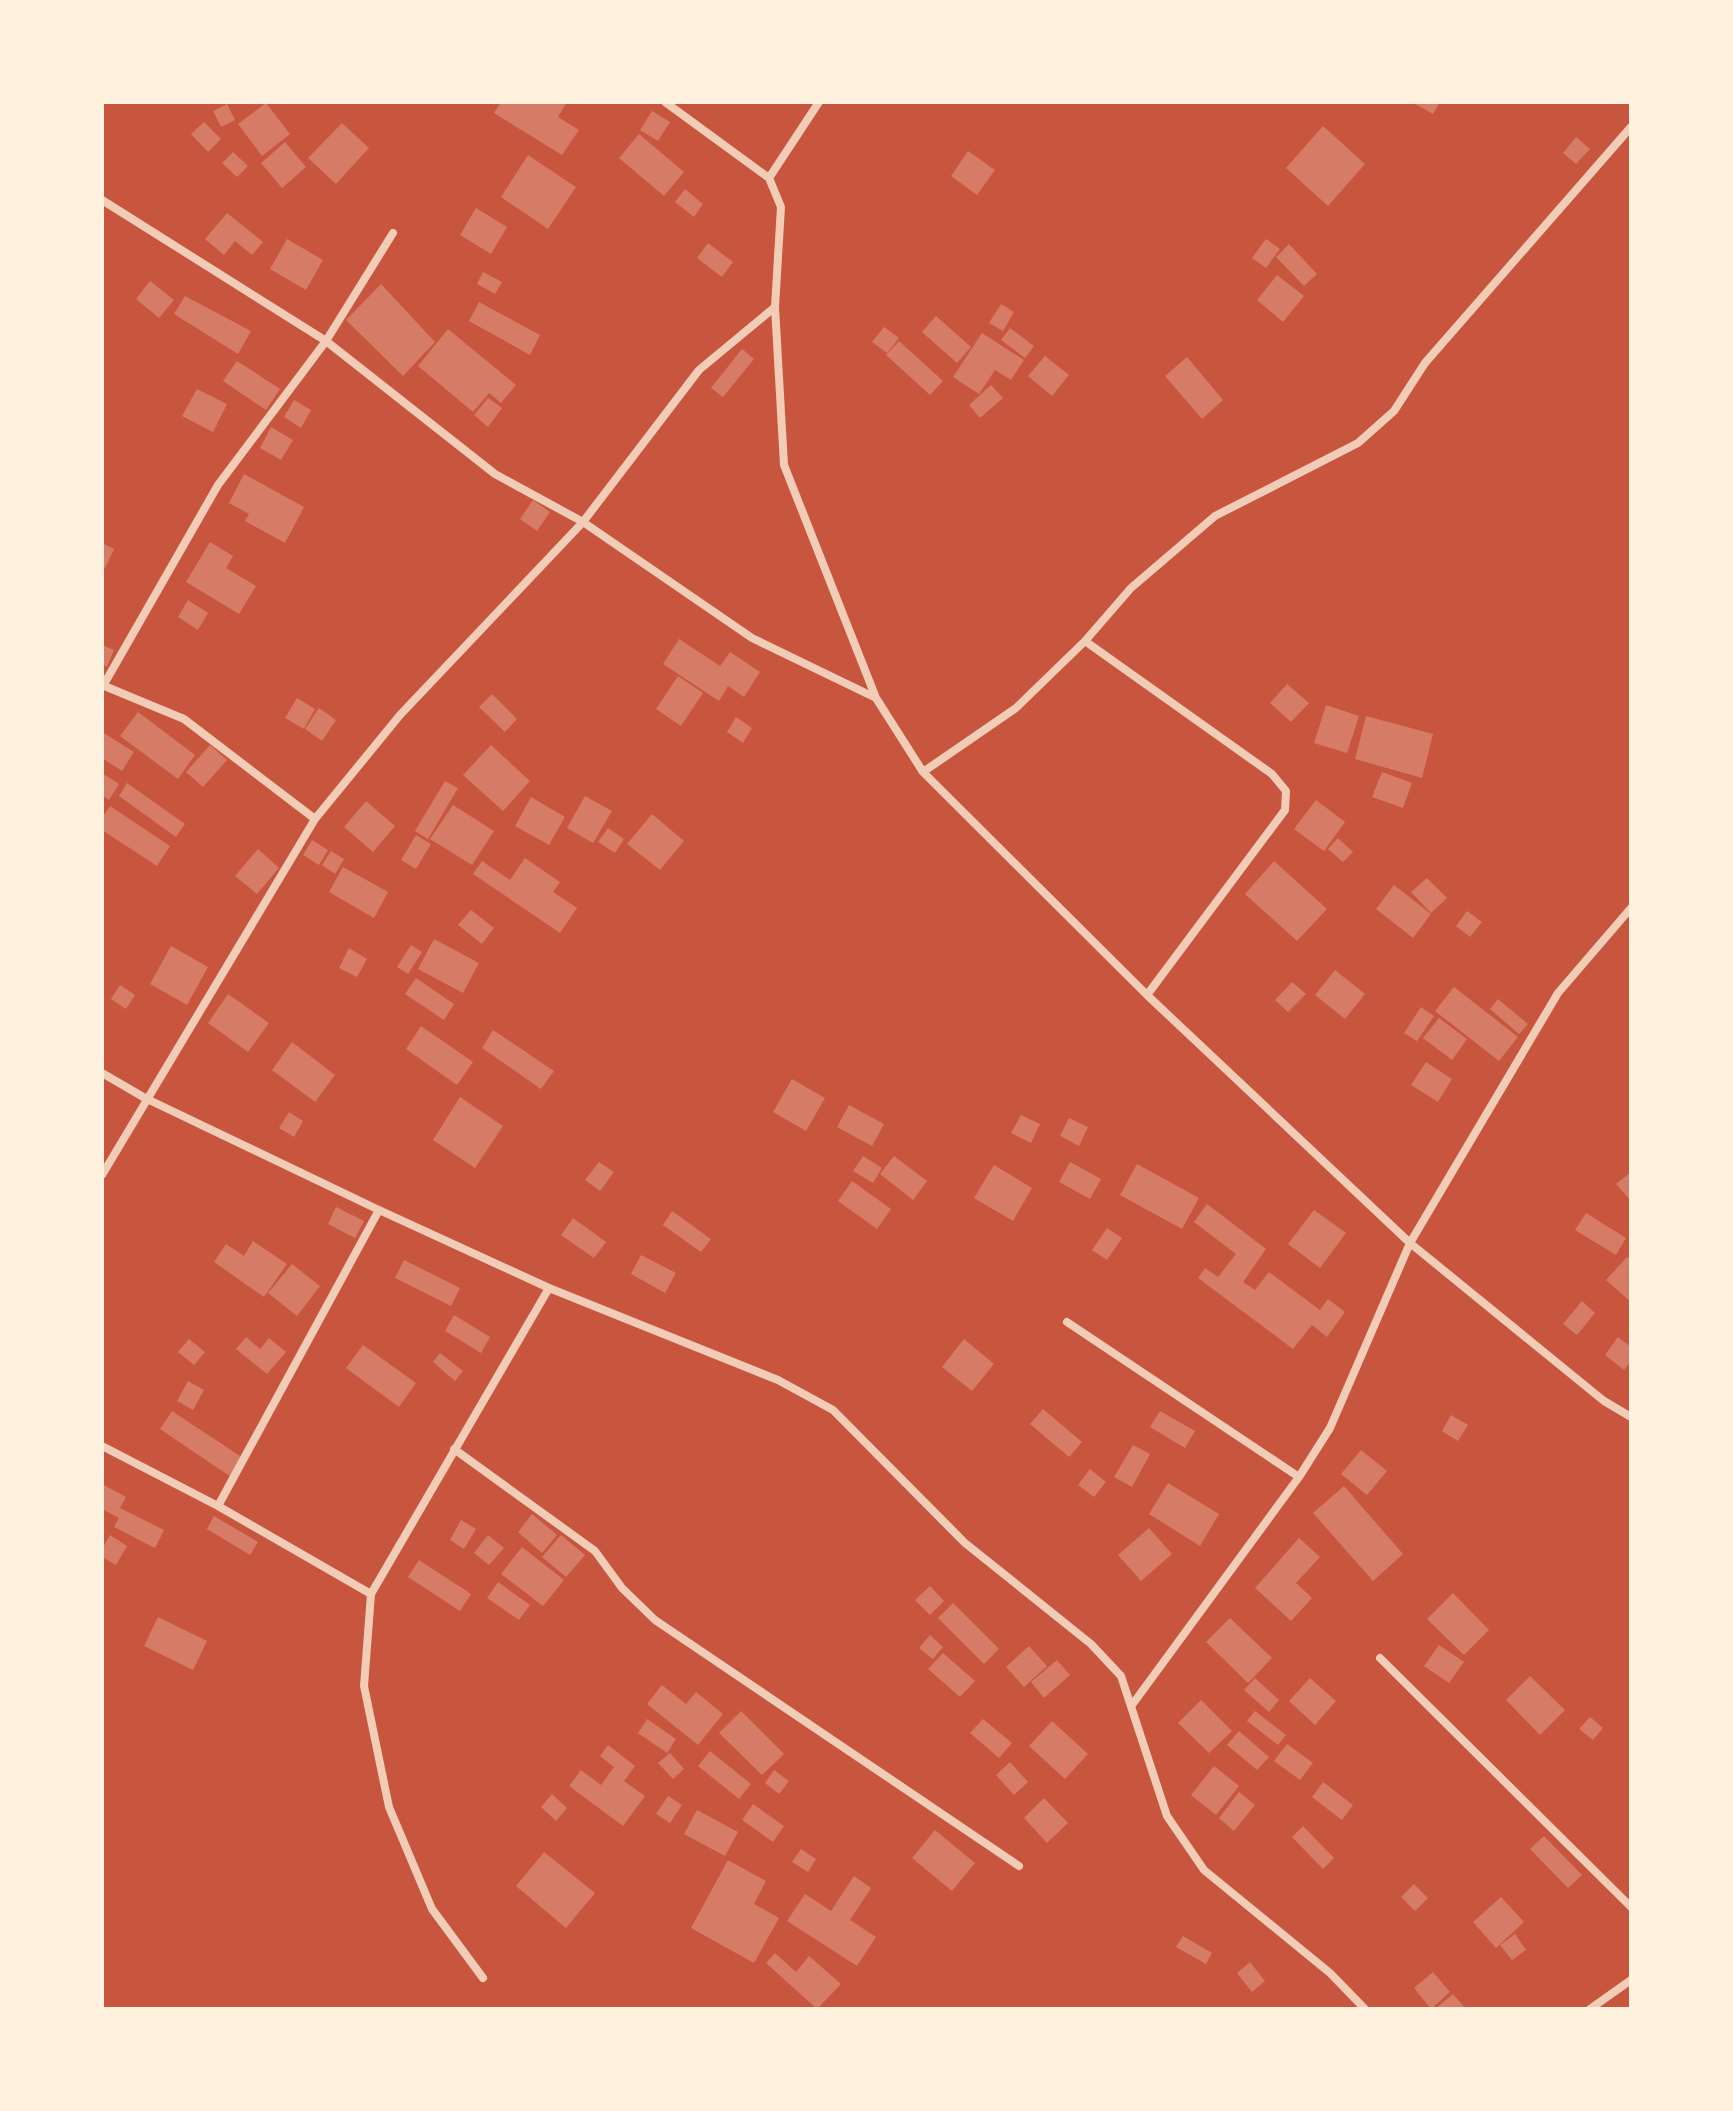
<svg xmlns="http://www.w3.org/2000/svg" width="1733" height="2111" font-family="'Exo 2',sans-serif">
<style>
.building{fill:#d67c66}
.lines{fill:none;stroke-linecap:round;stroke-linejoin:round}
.minor{stroke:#f1ccb7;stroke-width:8}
</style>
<rect width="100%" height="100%" fill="#c8553d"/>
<path class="building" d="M501 102H567L558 117 579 130 562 155 494 113Z
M1412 102H1440L1433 114Z
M266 103 290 134 262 156 238 124Z
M227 104 235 120 221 127 213 111Z
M652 111 670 122 658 141 640 130Z
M204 122 221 139 208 152 191 134Z
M342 123 369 148 336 184 308 158Z
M1323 126 1365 164 1328 206 1286 168Z
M639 134 684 172 664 196 619 158Z
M1576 137 1590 149 1576 164 1563 153Z
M285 142 306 167 282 188 261 163Z
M968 151 995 170 977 195 951 176Z
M233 152 248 166 237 177 222 163Z
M528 155 576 187 548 229 501 197Z
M685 189 703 204 694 217 675 202Z
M476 208 507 227 491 254 460 235Z
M227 213 263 242 252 255 235 241 224 255 205 239Z
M287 239 323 260 306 290 270 269Z
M1266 239 1280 249 1266 268 1252 258Z
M708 243 733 262 722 277 697 258Z
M1289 244 1317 274 1304 286 1276 257Z
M483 272 502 282 495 294 477 284Z
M1277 275 1304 296 1283 322 1257 300Z
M150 281 174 300 159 318 136 299Z
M381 284 435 342 403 376 346 320Z
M185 296 251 331 238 354 174 314Z
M479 302 540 335 530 355 469 321Z
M1001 304 1014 312 1003 331 989 323Z
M936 316 971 347 957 363 922 332Z
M884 327 899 338 887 353 872 342Z
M1010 328 1034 346 1025 358 1001 340Z
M448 329 516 385 501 403 489 393 473 412 418 366Z
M982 333 1024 360 1011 380 995 370 979 394 953 377Z
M899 341 943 381 930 395 886 355Z
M742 349 754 359 723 397 711 388Z
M1045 356 1069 375 1052 396 1028 376Z
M1187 357 1223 400 1202 419 1165 376Z
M237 361 280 389 266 410 223 381Z
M991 385 1003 398 980 418 969 405Z
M197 389 227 404 213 432 182 416Z
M488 398 502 408 488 427 474 415Z
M294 400 311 410 301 428 284 417Z
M271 427 293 440 281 460 260 448Z
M244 474 304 507 285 543 245 521 249 514 229 503Z
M533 500 550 512 537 531 520 519Z
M210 542 233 556 226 568 256 586 239 614 186 582Z
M102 543 114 549 105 568 102 566Z
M188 600 208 613 198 630 178 617Z
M679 639 720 666 730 652 760 672 744 697 728 686 719 701 663 664Z
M102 645 114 650 107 667 102 664Z
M678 676 703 693 681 726 656 709Z
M1287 684 1309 703 1291 722 1270 703Z
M492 694 517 719 505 732 479 707Z
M297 698 315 709 304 729 285 718Z
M1326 705 1359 716 1347 753 1314 743Z
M319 708 336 720 322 741 305 729Z
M138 712 195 755 178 779 120 736Z
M1366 716 1433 734 1422 778 1355 759Z
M736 717 752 728 743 743 727 732Z
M102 732 134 752 122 771 102 758Z
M210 745 227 760 203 787 186 772Z
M491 745 530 781 503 811 463 775Z
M1382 772 1412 783 1403 808 1372 797Z
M102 773 119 784 109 800 102 795Z
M445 781 458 788 428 839 415 831Z
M127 783 185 824 176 837 119 796Z
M585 796 612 811 593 843 567 828Z
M531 797 565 817 549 845 515 826Z
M1316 800 1345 822 1324 851 1294 829Z
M366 801 395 826 373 852 344 827Z
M453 805 494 831 472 865 430 839Z
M110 806 170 846 157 866 102 830V818Z
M652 814 684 841 660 870 627 844Z
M608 828 624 839 615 853 598 842Z
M416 835 431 844 416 869 401 860Z
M1338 838 1353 852 1343 862 1328 849Z
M312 840 328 850 319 865 303 855Z
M258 849 279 868 257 894 235 876Z
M331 851 344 859 335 874 322 865Z
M525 858 560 882 553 892 577 908 560 933 473 874 482 861 510 880Z
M1274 861 1327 909 1297 941 1245 894Z
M343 867 388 892 374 918 329 892Z
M1427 878 1447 898 1431 913 1411 892Z
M1394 885 1431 914 1413 938 1376 909Z
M471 910 494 928 482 944 458 925Z
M1467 911 1482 922 1470 937 1456 926Z
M434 939 479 963 463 993 418 969Z
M411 945 422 952 408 974 397 967Z
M171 946 208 967 187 1005 150 984Z
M349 948 367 959 357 977 339 968Z
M1335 970 1365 994 1345 1019 1315 995Z
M416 978 454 1004 444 1020 405 994Z
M1292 982 1306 994 1288 1012 1275 1000Z
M120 985 135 995 126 1009 111 999Z
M1454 987 1518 1037 1499 1061 1435 1011Z
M228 994 269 1023 248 1052 208 1023Z
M1498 999 1528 1024 1519 1034 1490 1009Z
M1421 1007 1434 1016 1417 1041 1404 1033Z
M1439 1018 1467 1039 1452 1060 1423 1038Z
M421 1026 473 1062 457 1085 406 1049Z
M493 1030 554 1071 541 1089 482 1048Z
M292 1042 335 1075 315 1102 272 1070Z
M1426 1062 1452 1079 1438 1102 1411 1085Z
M792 1079 825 1098 806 1131 773 1112Z
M460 1097 503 1126 475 1168 433 1140Z
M849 1105 884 1124 872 1146 837 1127Z
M289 1112 303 1121 294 1137 279 1128Z
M1021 1115 1040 1124 1031 1143 1011 1133Z
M1069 1118 1088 1127 1079 1146 1060 1136Z
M863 1156 882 1168 873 1183 853 1171Z
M894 1156 927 1181 913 1200 880 1174Z
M599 1162 614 1172 600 1191 585 1180Z
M1070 1162 1101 1179 1090 1199 1059 1182Z
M1137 1164 1199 1198 1182 1229 1120 1195Z
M994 1165 1032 1188 1013 1221 974 1198Z
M1631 1172V1201L1616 1184Z
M852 1181 891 1209 877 1229 838 1201Z
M1207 1204 1266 1249 1243 1282 1255 1290 1269 1272 1320 1310 1328 1299 1345 1312 1327 1337 1312 1325 1293 1349 1198 1278 1205 1268 1218 1277 1236 1254 1194 1222Z
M336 1207 364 1221 355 1238 328 1224Z
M1314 1210 1346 1233 1320 1268 1288 1244Z
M672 1211 711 1239 701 1252 663 1225Z
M1586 1213 1626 1238 1616 1255 1575 1230Z
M573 1218 606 1242 594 1258 561 1235Z
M1107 1228 1122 1238 1107 1260 1092 1250Z
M253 1241 287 1264 264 1297 214 1262 226 1244 244 1256Z
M641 1255 676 1273 665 1293 631 1274Z
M1627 1257 1631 1260V1302L1606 1280Z
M404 1260 460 1288 451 1306 395 1278Z
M292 1264 320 1286 297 1316 268 1293Z
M1582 1301 1595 1313 1577 1335 1563 1324Z
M454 1315 490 1337 481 1353 445 1331Z
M246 1337 260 1349 269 1338 286 1352 267 1374 236 1349Z
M1618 1337 1631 1347V1361L1624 1370 1605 1355Z
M189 1339 205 1352 194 1365 178 1352Z
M964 1339 994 1364 972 1391 942 1367Z
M363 1345 416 1383 399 1407 346 1368Z
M440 1353 463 1371 455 1381 433 1362Z
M188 1381 204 1390 193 1410 177 1401Z
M1043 1409 1082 1442 1069 1457 1030 1424Z
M172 1411 243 1458 231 1477 160 1429Z
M1160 1411 1195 1431 1185 1448 1150 1427Z
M1451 1415 1468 1425 1458 1441 1442 1431Z
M1133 1445 1150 1454 1132 1487 1114 1477Z
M1361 1450 1387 1471 1367 1495 1341 1474Z
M1090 1469 1106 1482 1094 1497 1078 1485Z
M1168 1483 1219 1514 1200 1546 1149 1514Z
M102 1484 126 1497 120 1508 164 1530 155 1548 114 1527 119 1518 102 1509Z
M1344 1486 1403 1554 1373 1581 1313 1513Z
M532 1514 557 1535 542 1553 518 1532Z
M214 1516 258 1542 250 1555 207 1529Z
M461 1520 476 1529 464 1549 450 1540Z
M1149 1528 1172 1554 1141 1581 1118 1555Z
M110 1535 127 1546 116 1565 102 1557V1549Z
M488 1535 504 1548 489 1565 474 1553Z
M561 1535 585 1555 566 1577 542 1557Z
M1299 1538 1320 1557 1296 1583 1312 1598 1291 1621 1255 1588Z
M522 1547 564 1580 543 1606 501 1574Z
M419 1560 471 1594 460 1611 408 1577Z
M498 1582 530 1605 519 1620 487 1598Z
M930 1586 944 1601 930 1615 915 1600Z
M1453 1593 1489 1630 1464 1655 1427 1619Z
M953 1603 999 1649 984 1664 938 1618Z
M158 1617 207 1641 193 1670 144 1646Z
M1230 1618 1272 1658 1248 1683 1206 1642Z
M930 1635 943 1647 933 1659 919 1648Z
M1439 1645 1464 1662 1449 1683 1424 1666Z
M1029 1646 1047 1666 1024 1687 1006 1667Z
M943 1653 975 1681 960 1697 928 1669Z
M1057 1660 1070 1675 1044 1698 1031 1682Z
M1530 1676 1565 1710 1540 1735 1506 1700Z
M1255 1678 1279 1700 1269 1712 1244 1690Z
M1310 1678 1336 1701 1315 1725 1289 1701Z
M662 1685 686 1704 696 1692 723 1714 698 1745 647 1704Z
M1201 1700 1232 1731 1209 1753 1178 1723Z
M741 1711 784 1754 762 1775 719 1733Z
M1255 1711 1286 1735 1278 1745 1247 1721Z
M1590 1717 1603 1728 1593 1740 1579 1729Z
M647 1719 676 1739 667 1753 638 1733Z
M983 1719 1012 1743 999 1758 970 1733Z
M1052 1721 1088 1754 1065 1779 1029 1746Z
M1239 1731 1269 1757 1257 1770 1227 1745Z
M1287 1744 1313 1763 1300 1780 1274 1761Z
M608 1745 635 1766 624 1781 645 1796 623 1826 569 1786 581 1770 601 1785 614 1767 600 1756Z
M710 1751 751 1784 739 1799 698 1766Z
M670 1753 684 1769 673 1779 658 1763Z
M1010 1762 1028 1782 1014 1795 996 1775Z
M1214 1766 1239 1786 1216 1815 1191 1795Z
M774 1770 789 1781 779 1794 765 1783Z
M1323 1782 1353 1805 1342 1820 1312 1797Z
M1239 1792 1255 1805 1234 1831 1219 1818Z
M552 1794 567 1808 556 1821 541 1807Z
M668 1796 682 1805 670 1823 656 1814Z
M1044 1798 1068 1823 1047 1843 1024 1818Z
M753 1804 784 1826 773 1842 742 1820Z
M697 1810 738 1832 725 1856 684 1834Z
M1303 1826 1334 1858 1323 1869 1292 1837Z
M935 1830 975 1863 952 1891 912 1858Z
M1544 1836 1582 1875 1568 1888 1530 1849Z
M801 1849 816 1859 808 1872 792 1862Z
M544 1852 595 1893 566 1928 516 1886Z
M728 1860 766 1881 754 1904 779 1918 754 1963 691 1928Z
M854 1876 871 1888 850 1920 876 1937 857 1966 787 1921 805 1894 831 1911Z
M1414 1884 1428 1898 1415 1911 1401 1897Z
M1501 1897 1524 1922 1496 1948 1473 1922Z
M1515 1934 1526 1950 1512 1960 1500 1945Z
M1183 1936 1212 1953 1206 1964 1176 1947Z
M775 1953 796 1972 809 1956 841 1984 817 2009 766 1963Z
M1250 1962 1265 1981 1252 1992 1237 1973Z
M1433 1972 1450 1992 1431 2009 1414 1988Z
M1453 1994 1466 2009H1435Z"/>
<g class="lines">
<path class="minor" d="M665 102 769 178 781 207 775 307 784 465 876 698 923 772 1147 995 1410 1243 1604 1401 1631 1417
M769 178 819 102
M102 200 326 341 495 474 583 522 752 638 876 698
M1085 641 1272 774 1286 791 1285 810 1147 995
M102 685 184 719 315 819
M103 686 218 485 326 341 393 233
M923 772 1016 708 1085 641 1131 588 1215 516 1358 443 1394 411 1425 363 1631 127
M102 1073 145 1098 379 1210 549 1288 778 1380 833 1410 965 1543 1091 1644 1121 1676 1167 1816 1204 1870 1330 1973 1365 2009
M102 1175 315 819 400 715 583 522 699 370 775 307
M1067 1322 1299 1477
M102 1446 218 1506 371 1594
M454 1449 595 1551 622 1588 655 1620 1019 1866
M218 1506 379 1210
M1380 1658 1631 1907
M1132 1705 1299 1477 1330 1428 1410 1243 1558 993 1631 908
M483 1978 432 1909 389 1807 364 1686 371 1594 549 1288
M1590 2009 1631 1980"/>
</g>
<rect width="1733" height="2111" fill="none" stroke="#fff3e0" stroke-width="208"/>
</svg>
